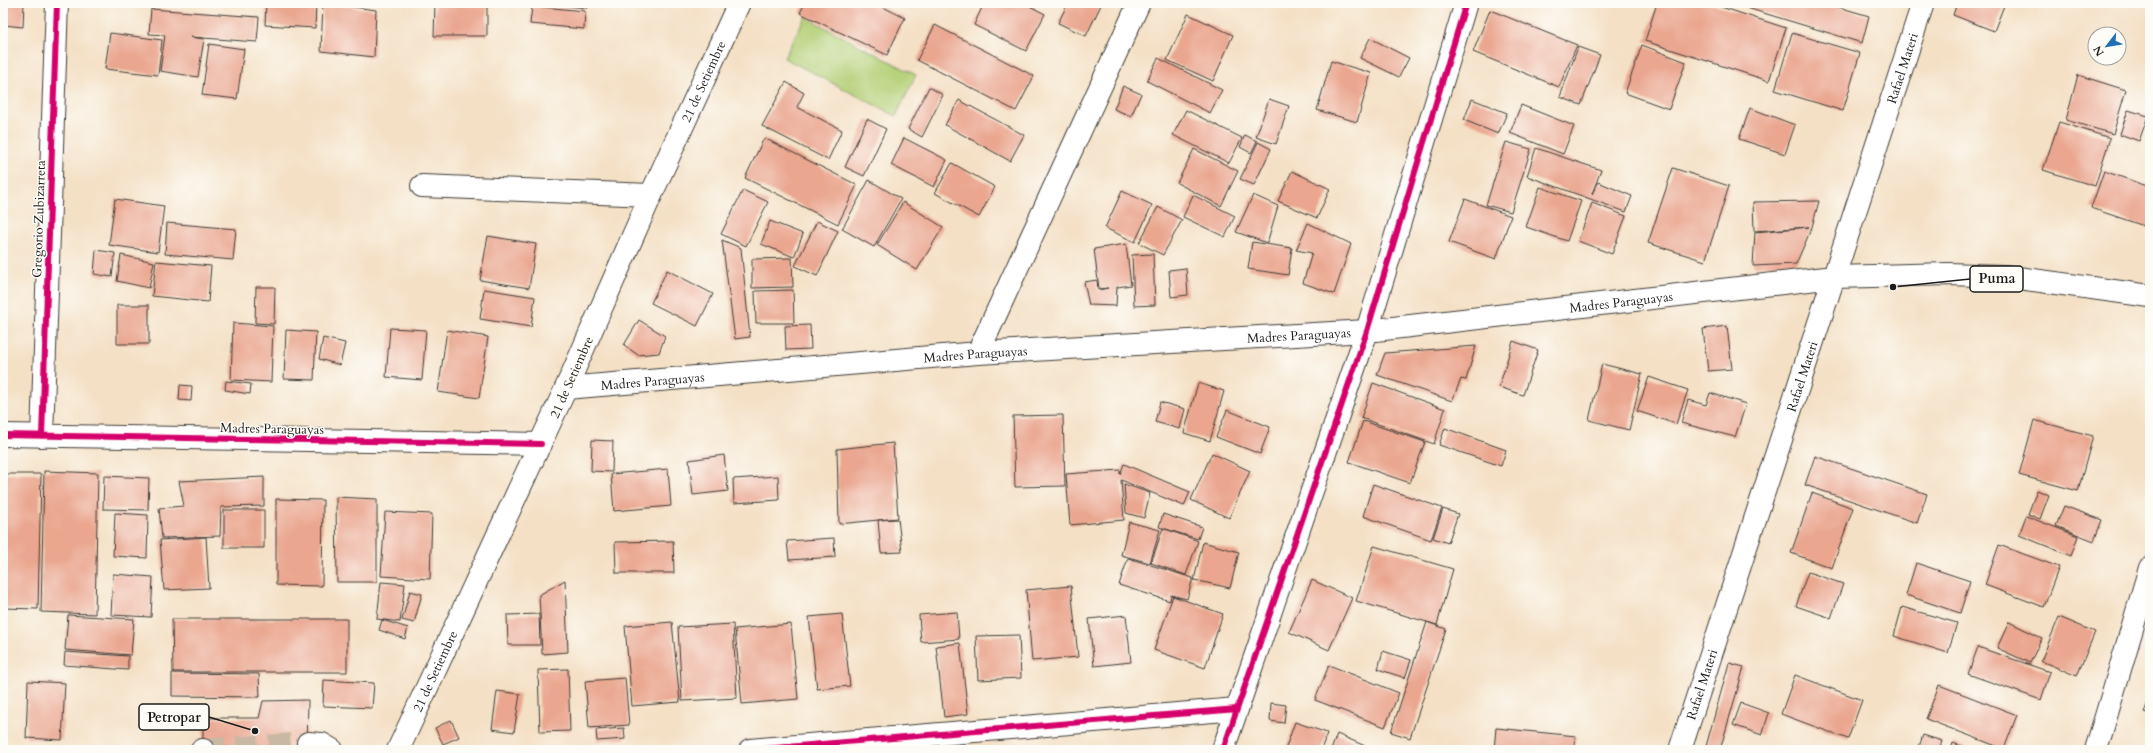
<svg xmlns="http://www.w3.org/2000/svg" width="2153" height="753" font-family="Cardo,serif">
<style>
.green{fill:#b2cf75;stroke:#677648}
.building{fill:#eaa68f}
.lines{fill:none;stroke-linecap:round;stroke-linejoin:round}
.minor-tunnel{stroke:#c9b9a3;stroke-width:22;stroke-dasharray:22 11;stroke-linecap:butt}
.minor-casing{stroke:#3c3935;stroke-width:24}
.major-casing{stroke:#3c3935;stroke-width:24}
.minor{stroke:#fff;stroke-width:22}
.major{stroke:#fff;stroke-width:22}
.cycleway-casing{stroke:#fdfcf7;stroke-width:8}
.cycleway{stroke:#d6006c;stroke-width:6}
.labels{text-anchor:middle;stroke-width:3;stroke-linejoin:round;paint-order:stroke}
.street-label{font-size:13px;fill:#1c1c1c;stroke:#fdfcf7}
.leader{fill:none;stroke:#1c1c1c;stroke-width:1.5}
.callout-dot{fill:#1c1c1c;stroke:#fdfcf7;stroke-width:1.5}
.callout{fill:#fdfcf7;stroke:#1c1c1c;stroke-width:1.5}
.callout-label{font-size:14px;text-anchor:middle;font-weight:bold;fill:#1c1c1c}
</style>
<rect width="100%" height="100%" fill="#fdfcf7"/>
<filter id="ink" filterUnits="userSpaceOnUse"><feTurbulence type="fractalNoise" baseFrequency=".025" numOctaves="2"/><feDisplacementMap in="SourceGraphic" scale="8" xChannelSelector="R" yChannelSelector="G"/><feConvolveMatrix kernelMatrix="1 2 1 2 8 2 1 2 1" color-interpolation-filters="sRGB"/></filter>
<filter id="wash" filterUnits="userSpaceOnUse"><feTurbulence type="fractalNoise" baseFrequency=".012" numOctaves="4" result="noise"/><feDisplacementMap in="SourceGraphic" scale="16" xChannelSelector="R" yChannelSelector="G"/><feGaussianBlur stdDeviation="0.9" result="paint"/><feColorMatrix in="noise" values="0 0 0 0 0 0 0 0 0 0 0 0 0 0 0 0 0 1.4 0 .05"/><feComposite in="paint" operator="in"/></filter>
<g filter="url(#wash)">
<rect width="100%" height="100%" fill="#f4e0c5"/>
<path class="green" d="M805 17 916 75 896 116 784 58Z"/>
<g id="blocks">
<path class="building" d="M3 3H24L23 27 3 25Z
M266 3H316L315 28 265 25Z
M323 3 376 10 374 57 321 51Z
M435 3H487V36H434Z
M548 3H587V8L548 4Z
M805 3H875L905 18 887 55 800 13Z
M984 3H1024L1045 14 1026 51 974 25Z
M1068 3H1102L1086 36 1058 23Z
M1657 3H1709L1786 28 1769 81 1645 41Z
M1748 3H1825L1869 16 1862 43 1747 8Z
M1957 3H2005L1994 31 1953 15Z
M532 6 585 11 584 29 530 24Z
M151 9 259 17 257 42 190 37 204 39 198 77 160 71 165 35 149 34Z
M1490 10 1577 45 1559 87 1473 52Z
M1188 14 1233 35 1213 81 1167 60Z
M935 25 1034 76 1016 111 917 60Z
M110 33 162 40 158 75 105 69Z
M1792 33 1860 53 1843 111 1775 90Z
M1370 38 1409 58 1399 77 1360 58Z
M209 44 244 49 237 99 202 95Z
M1642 45 1686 62 1669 109 1625 93Z
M1578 47 1600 55 1581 105 1560 97Z
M1158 58 1222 90 1210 113 1147 81Z
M1331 61 1371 73 1357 122 1317 110Z
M2078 75 2126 90 2113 134 2066 120Z
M786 82 804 93 797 107 842 130 828 160 762 126Z
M1123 86 1141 94 1131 116 1114 109Z
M929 87 943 95 922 137 908 129Z
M1269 99 1289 106 1276 144 1256 137Z
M1472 99 1507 113 1498 134 1464 120Z
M959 100 1024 135 1010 161 945 125Z
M1521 105 1574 126 1563 154 1510 133Z
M1750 108 1795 125 1785 154 1739 139Z
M1186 110 1242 138 1229 163 1173 135Z
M2128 110 2148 116 2139 141 2120 134Z
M867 119 886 129 864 176 845 167Z
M2059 122 2110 138 2095 186 2043 170Z
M1245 135 1257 141 1251 153 1240 147Z
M764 138 857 185 838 224 745 178Z
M904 138 947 160 934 187 891 165Z
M1258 142 1271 149 1254 185 1240 179Z
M1506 142 1531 149 1511 212 1486 205Z
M1536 148 1601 170 1592 194 1598 182 1632 196 1626 212 1527 176Z
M1194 149 1238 171 1221 206 1177 183Z
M952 163 995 187 979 217 935 193Z
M1673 168 1729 186 1705 261 1648 243Z
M1292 171 1330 189 1317 218 1278 201Z
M2104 171 2150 187V228L2091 208Z
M869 180 901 199 874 247 842 229Z
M1540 187 1581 201 1567 241 1526 227Z
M743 190 768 202 746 246 721 234Z
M1122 191 1152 205 1135 242 1105 228Z
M1193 195 1235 216 1225 237 1183 217Z
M1253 195 1278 206 1267 243 1236 232Z
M115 199 164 206 158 252 109 245Z
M1465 199 1511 216 1496 259 1449 242Z
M1819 201 1812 227 1796 264 1753 266 1755 232 1809 227 1754 231 1753 202Z
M903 202 943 227 917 270 877 245Z
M1592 203 1626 216 1612 254 1578 241Z
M1158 207 1182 220 1163 255 1139 243Z
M770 221 803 234 794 257 761 244Z
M817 221 838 231 817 276 795 266Z
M167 223 236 229 233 260 165 254Z
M1308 223 1351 244 1334 294 1303 283 1312 253 1296 250Z
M488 236 536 244 529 288 480 280Z
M722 240 741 248 750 337 735 339Z
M1252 242 1292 248 1288 275 1248 269Z
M1126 244 1131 285 1117 287 1116 306 1089 305 1084 282 1097 280 1098 290 1108 288 1099 289 1094 249Z
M96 250 115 253 112 277 94 274Z
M1153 254 1155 305 1134 306 1132 255Z
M121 255 154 262 149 288 117 281Z
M792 258 793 287 752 288V259Z
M156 261 211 266 208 302 152 296Z
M1186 268 1188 295 1171 297 1169 270Z
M667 270 713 294 697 326 651 303Z
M256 287H275L274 324 255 323Z
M484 289 535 297 531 327 480 319Z
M793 290 794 323H756L755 291Z
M117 305H149V344H117Z
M639 320 665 336 659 353 638 355 624 345Z
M233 323 273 326 271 382 231 380Z
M810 325 811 349 786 350 785 326Z
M1727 326 1732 369 1708 371 1703 329Z
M390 328 426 330 422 380 386 377Z
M286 330 316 332 314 380 284 379Z
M447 330 488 337 479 398 438 392Z
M323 338 345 343 340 365 319 359Z
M1513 341 1538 350 1523 395 1499 387Z
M1476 346 1466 380 1461 379 1452 401 1377 375 1385 353Z
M1602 364 1642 374 1629 430 1589 420Z
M1649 377 1688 390 1676 424 1637 411Z
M226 381 251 384 250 394 225 390Z
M1198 383 1224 391 1210 441 1184 433Z
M1373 383 1445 409 1434 444 1361 418Z
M180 385 192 386 191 401 179 400Z
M1710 393 1746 404 1735 437 1681 423 1688 400 1706 405Z
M1160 402 1185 409 1180 429 1155 422Z
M1227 410 1270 427 1260 454 1216 437Z
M1063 415 1065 486 1015 487 1013 416Z
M2034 420 2093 436 2078 491 2019 475Z
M1363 421 1425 442 1410 483 1349 462Z
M1445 428 1506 450 1501 466 1439 445Z
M592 440 613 441 612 472 591 471Z
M893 443 898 518 839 524 837 449Z
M1212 453 1250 471 1229 518 1191 500Z
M724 455 728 491 693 495 689 460Z
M1815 456 1927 494 1917 523 1805 485Z
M1124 464 1190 492 1184 506 1121 480 1124 520 1070 525 1066 474 1120 470V474Z
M668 469 671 506 614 511 611 474Z
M44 471 98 473 95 614 41 612Z
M3 474H41L38 609 3 608Z
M104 476 149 478 148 510 103 509Z
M778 476 779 500 734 503 733 479Z
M264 477V506L221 507 220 536 162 538 159 508 184 506 179 481Z
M1124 484 1150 493 1144 518 1126 513Z
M1373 484 1442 508 1431 540 1363 516Z
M2037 490 2049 495 2040 519 2028 514Z
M1812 493 1853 508 1832 568 1791 553Z
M336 497 377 499V582H337Z
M276 499 323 500 322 586 276 585Z
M2064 506 2102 520 2094 541 2056 526Z
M1443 509 1458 514 1448 543 1433 538Z
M224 510H264V548H224Z
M385 512 432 514 430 579 381 576Z
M115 513 148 515 147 558 113 556Z
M1163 514 1202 527 1198 539 1159 527Z
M2026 516 2078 536 2071 556 2019 535Z
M898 519 902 552 881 553 878 520Z
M1129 522 1160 530 1150 563 1121 555Z
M1163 528 1198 541 1186 575 1151 563Z
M206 537 209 588 164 590 160 540Z
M834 538 835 557 789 560 787 541Z
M673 541 674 573H616L615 542Z
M1203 542 1239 552 1230 588 1194 580Z
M1999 545 2059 567 2044 607 1985 585Z
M1374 546 1453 569 1437 625 1356 601Z
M1128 558 1193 578 1187 599 1171 595 1170 601 1119 585Z
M1916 563 1970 581 1960 613 1906 595Z
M1808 572 1843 584 1831 618 1796 606Z
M113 574 153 577 151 617 111 615Z
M565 580 568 652 542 654 539 595Z
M1312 580 1352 598 1329 650 1289 632Z
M381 582 405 584 400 622 377 619Z
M1071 586 1078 657 1032 661 1026 590Z
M410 591 422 594 414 623 402 620Z
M1173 596 1223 614 1205 668 1154 650Z
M1902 607 1957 623 1948 653 1894 636Z
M957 612 959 639 921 642 919 615Z
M539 614 540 645H508L507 615Z
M842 614 850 686 817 689 809 617Z
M68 615 134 619 131 655 65 650Z
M1126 615 1131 662 1094 666 1089 619Z
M2059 617 2095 632 2077 676 2041 661Z
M172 619H347V672H173Z
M382 620 408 628 405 639 379 630Z
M672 622 680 702 632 706 625 626Z
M1427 622 1446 629 1410 738 1391 732Z
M2009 622 2042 638 2030 663 1997 648Z
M733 624 737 698 682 701 678 627Z
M791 624 798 699 742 704 735 629Z
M1019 635 1021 678 978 680 976 636Z
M960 643 968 714 944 717 936 646Z
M1978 647 2050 672 2041 700 1968 674Z
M1383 651 1411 660 1405 678 1378 669Z
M65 652 128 656V670L64 665Z
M1729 663 1744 667 1720 750H1705Z
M1329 665 1399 693 1385 727 1315 700Z
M568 669 570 731 540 732 538 670Z
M172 673 259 674 260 697 172 696Z
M1795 675 1862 700 1848 739 1781 714Z
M625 678 629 725 589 728 585 681Z
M324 680 374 683 372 708 323 706Z
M28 681 65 683 62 740 26 738Z
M1939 685 2017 715 2004 749 1926 719Z
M497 691 520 694 514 732 492 729Z
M2150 697V715L2144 713Z
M308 700 307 750H203V718H259L263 701Z
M1271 703 1286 705 1284 723 1270 721Z
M1741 703 1769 713 1762 735 1733 725Z
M451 720 459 737 443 744 435 728Z
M1295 722 1327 733 1321 750H1285Z
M624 728 625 739 597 741 596 730Z
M1496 728 1576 736 1574 750H1494Z
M1337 734 1370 748 1369 750H1331Z
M1923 735 1942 741 1939 750H1918Z
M1953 743 1972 750H1951Z"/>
</g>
</g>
<g filter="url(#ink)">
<use href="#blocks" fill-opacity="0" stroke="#3c3935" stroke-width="1"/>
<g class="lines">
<path class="minor-tunnel" d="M203 750 308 743"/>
<g class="minor-casing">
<g id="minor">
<path d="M422 186 651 195"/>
<path d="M1834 277 1949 274 2004 276 2150 296"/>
<path d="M978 353 1139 3"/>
<path id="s1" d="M566 388 651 195 739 3"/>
<path d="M3 435 541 444"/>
<path d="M42 436 57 3"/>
<path d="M308 743 322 744 332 750"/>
<path d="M202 750H203"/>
<path d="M750 750 1237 709"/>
<path d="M1223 750 1367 331 1466 3"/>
<path d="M2096 750 2150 568"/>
</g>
</g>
<g class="major-casing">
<g id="major">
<path id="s2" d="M398 750 566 388 978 353 1367 331 1834 277"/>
<path id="s3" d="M1680 750 1923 3"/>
</g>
</g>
<use href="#minor" class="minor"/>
<use href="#major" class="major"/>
<g class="cycleway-casing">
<path id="cycleway" d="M3 435 541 444
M42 436 57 3
M750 750 1237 709
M1223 750 1367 331 1466 3"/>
</g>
<use href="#cycleway" class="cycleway"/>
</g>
</g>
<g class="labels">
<g class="street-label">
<text dy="5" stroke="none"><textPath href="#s3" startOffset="717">Rafael Materi</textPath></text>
<text dy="5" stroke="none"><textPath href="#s1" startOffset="336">21 de Setiembre</textPath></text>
<text transform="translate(38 219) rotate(-88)" y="5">Gregorio Zubizarreta</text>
<text dy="5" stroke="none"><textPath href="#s2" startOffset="1458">Madres Paraguayas</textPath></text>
<text dy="5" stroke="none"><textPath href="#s2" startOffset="1134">Madres Paraguayas</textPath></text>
<text dy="5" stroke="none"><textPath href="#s2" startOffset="810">Madres Paraguayas</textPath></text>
<text transform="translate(571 377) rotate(-66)" y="5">21 de Setiembre</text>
<text dy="5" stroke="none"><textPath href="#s3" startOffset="393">Rafael Materi</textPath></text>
<text dy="5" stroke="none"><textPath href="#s2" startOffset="486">Madres Paraguayas</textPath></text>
<text transform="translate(272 428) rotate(1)" y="5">Madres Paraguayas</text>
<text dy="5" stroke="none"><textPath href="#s2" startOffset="87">21 de Setiembre</textPath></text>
<text dy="5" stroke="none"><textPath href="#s3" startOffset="69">Rafael Materi</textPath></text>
</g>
</g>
<path class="leader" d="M1893 287L1970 279M255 731L209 717"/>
<g class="callout-dot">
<circle cx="1893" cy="287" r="4"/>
<circle cx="255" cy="731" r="4"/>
</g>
<g class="callout">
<rect x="1970" y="266" width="53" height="26" rx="4"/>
<rect x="139" y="704" width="70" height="26" rx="4"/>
</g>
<g class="callout-label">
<text x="1997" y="283">Puma</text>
<text x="174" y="722">Petropar</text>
</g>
<rect width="2153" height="753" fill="none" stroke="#fdfcf7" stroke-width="16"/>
<g transform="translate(2107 46) rotate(239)"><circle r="19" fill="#fdfcf7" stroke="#a3a29f"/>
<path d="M0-3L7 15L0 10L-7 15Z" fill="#1f6fb2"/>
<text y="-6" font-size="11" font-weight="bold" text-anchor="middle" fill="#1c1c1c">N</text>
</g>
</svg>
